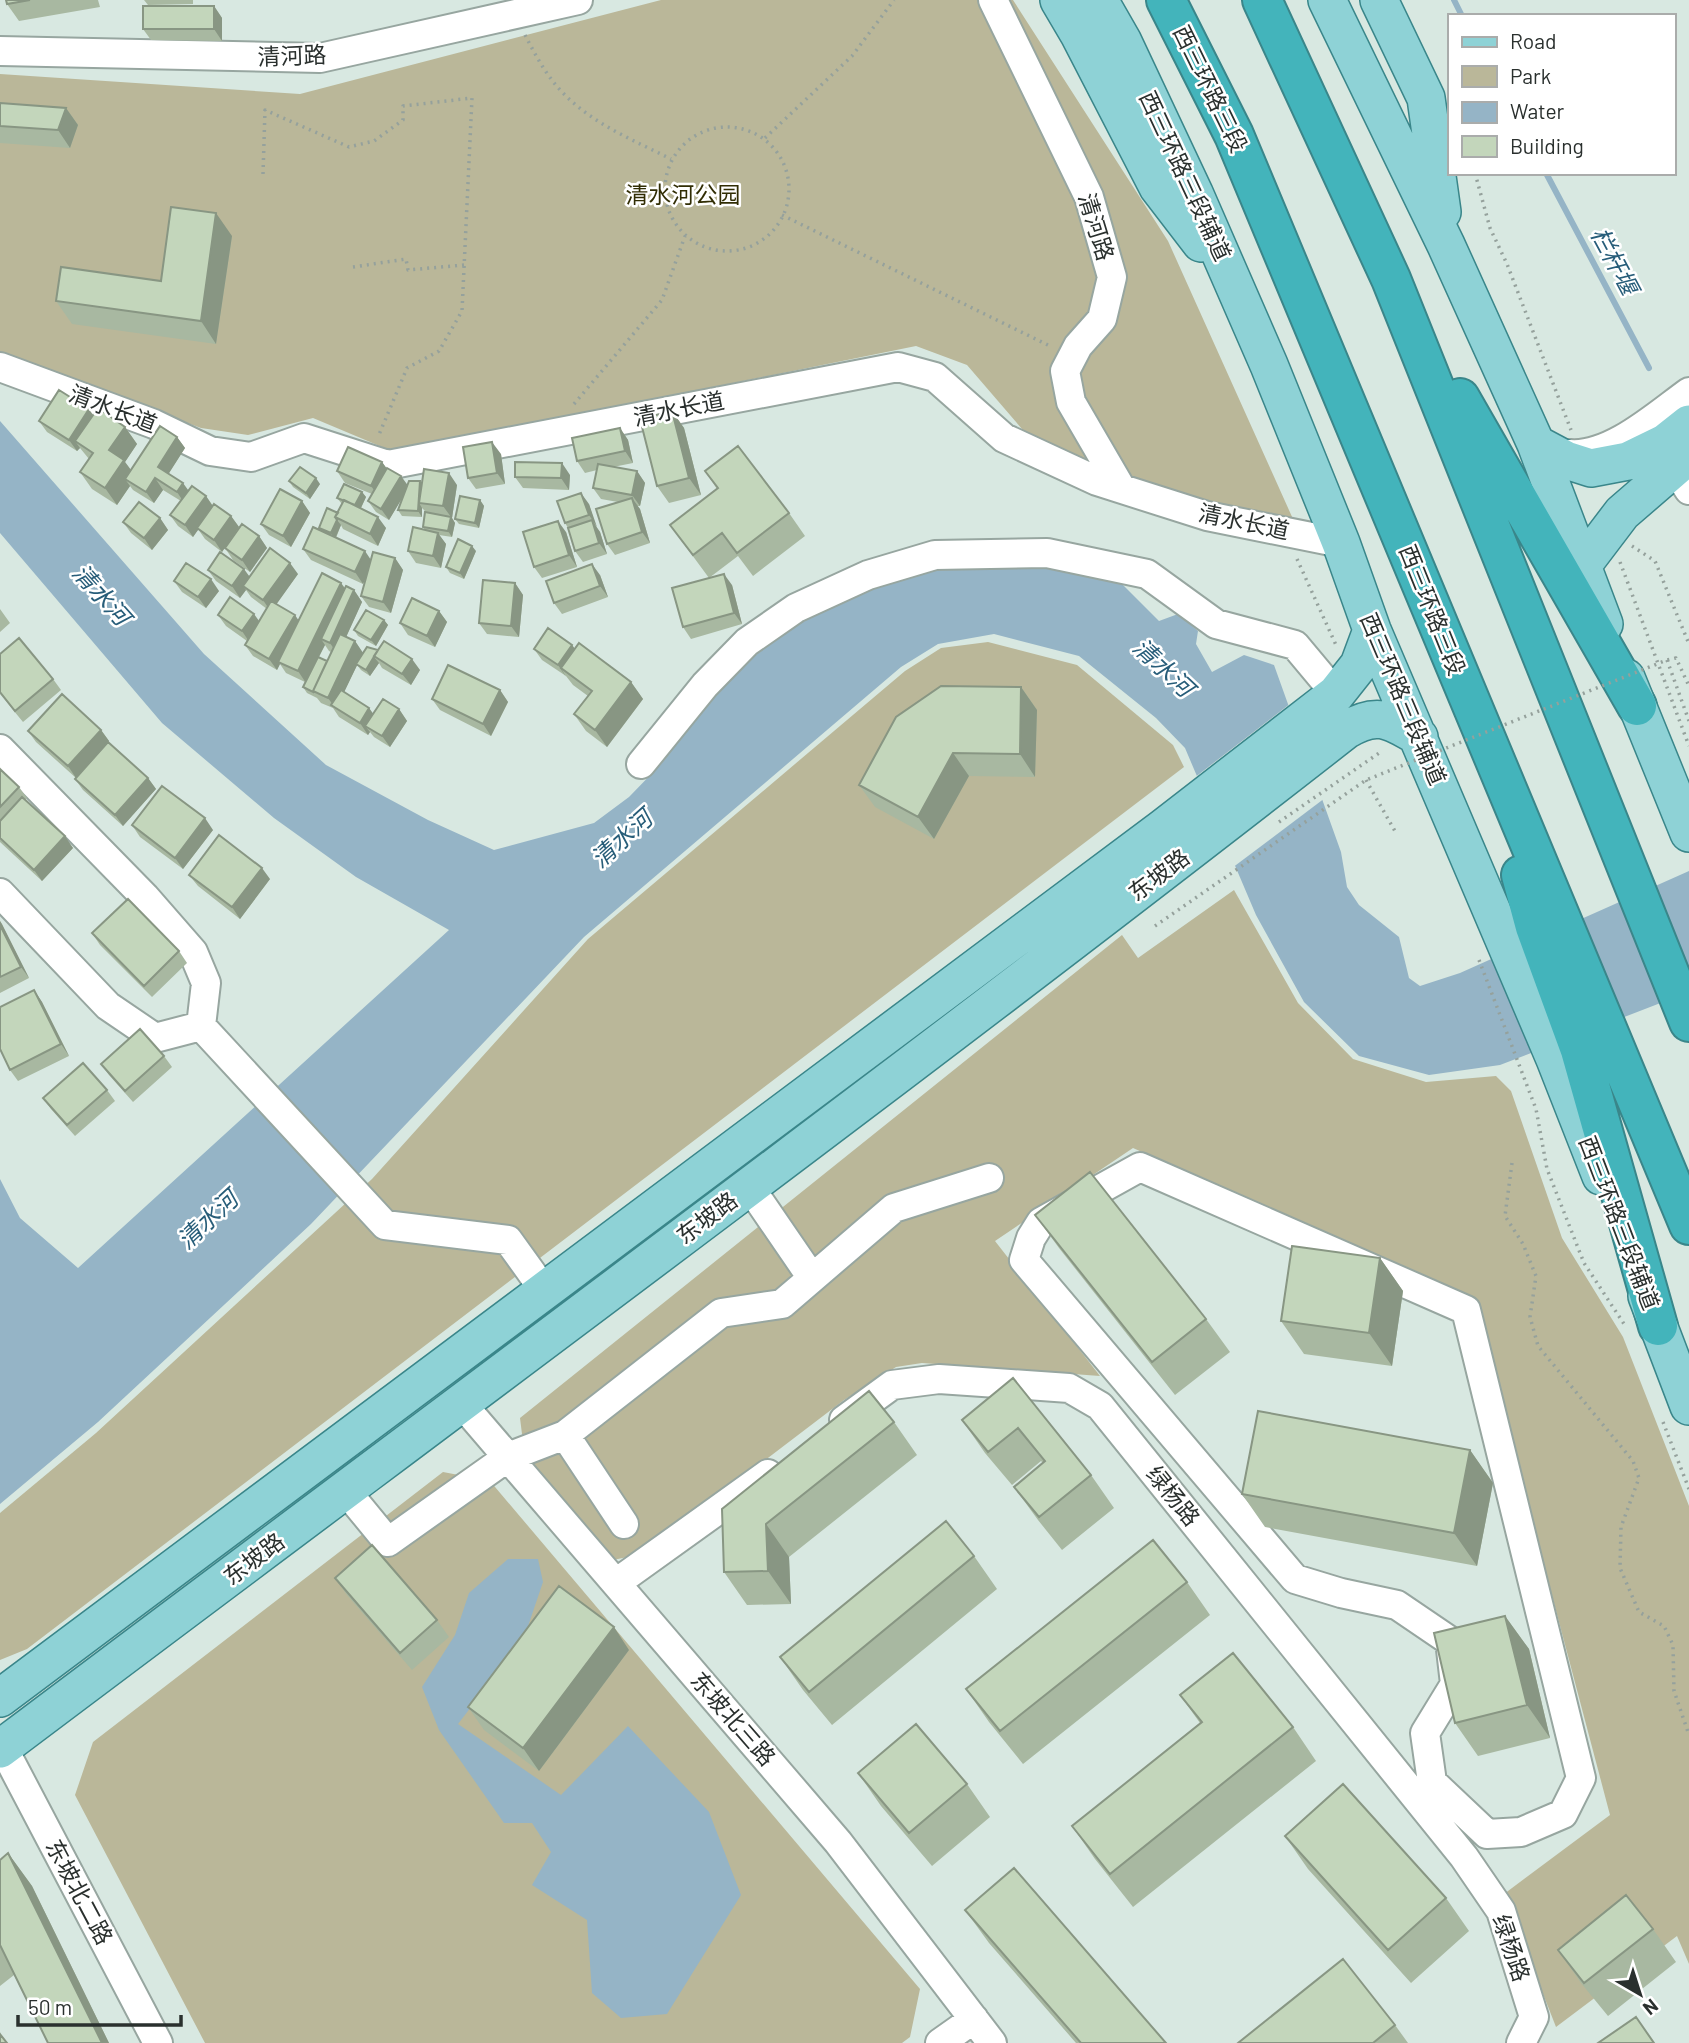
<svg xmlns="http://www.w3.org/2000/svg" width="1689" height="2043" font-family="Barlow,'Noto Sans SC',sans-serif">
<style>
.green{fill:#bab799}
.water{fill:#95b4c6}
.pier{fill:#d8e8e1}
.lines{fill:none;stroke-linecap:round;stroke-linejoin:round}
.stream{stroke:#95b4c6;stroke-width:6}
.minor-casing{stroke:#97a6a0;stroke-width:32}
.major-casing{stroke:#3a868a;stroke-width:40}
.highway-casing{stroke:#3a868a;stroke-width:42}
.path{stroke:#95a19c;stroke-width:3.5;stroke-dasharray:2 5;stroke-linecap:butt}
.minor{stroke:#fff;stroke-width:28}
.major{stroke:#8ed2d6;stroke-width:37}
.highway{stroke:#43b4bb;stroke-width:38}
.path-bridge{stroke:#95a19c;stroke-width:3.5;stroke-dasharray:2 5;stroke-linecap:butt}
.wall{fill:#a8b8a1;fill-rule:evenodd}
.shaded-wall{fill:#889683}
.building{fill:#c3d6bb;stroke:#889683;stroke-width:2}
.labels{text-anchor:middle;stroke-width:5;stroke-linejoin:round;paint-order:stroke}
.street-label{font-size:23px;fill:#2a302e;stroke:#fff}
.park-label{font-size:23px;fill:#312d04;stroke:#fff}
.water-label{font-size:24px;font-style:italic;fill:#275d79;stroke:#fff}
</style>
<rect width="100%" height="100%" fill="#d8e8e1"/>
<path class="green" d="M661 0H1013L1168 241 1293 519 1159 491 1028 436 967 365 916 346 394 452 313 418 248 435 201 428 0 354V74L300 94Z
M988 642 1077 665 1173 745 1184 767 27 1649 0 1660V1513L96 1433 372 1179 588 939 905 671 941 648Z
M1234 890 1298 1003 1353 1059 1426 1082 1496 1076 1511 1091 1562 1238 1623 1337 1689 1506V1964L1677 1936 1556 2027 1504 1894 1610 1815 1474 1300 1133 1148 995 1241 1100 1376 922 1363 896 1367 844 1400 642 1554 613 1560 525 1458 520 1418 1122 935 1138 958Z
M443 1472 490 1481 920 1989 910 2037 902 2043H205L75 1795 93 1742Z"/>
<path class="water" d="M0 421 204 654 326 765 428 820 494 850 594 823 629 797 661 764 706 706 739 669 775 639 807 617 843 598 935 566 1028 565 1119 581 1159 621 1178 614 1198 631 1196 644 1212 672 1244 655 1274 665 1341 852 1347 887 1359 905 1399 937 1409 978 1420 986 1460 973 1689 871V992L1500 1065 1429 1075 1359 1056 1304 1002 1256 915 1185 748 1156 718 1079 656 994 634 938 644 901 667 584 937 311 1224 98 1422 0 1504V1179L20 1218 78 1268 449 930 356 877 274 818 162 723 0 533Z
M508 1559H538L543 1582 524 1638 458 1724 561 1795 628 1726 709 1812 741 1895 667 2014 621 2018 592 1993 587 1920 532 1885 551 1852 532 1823H504L439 1730 422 1687 455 1635 469 1593Z"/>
<path class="pier" d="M1291 703 1325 798 1232 868 1194 778Z"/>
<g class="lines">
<path class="stream" d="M1454 0 1462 16
M1546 173 1649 368"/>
<g class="minor-casing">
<path id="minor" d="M993 0 1089 197 1112 277 1102 319 1078 346 1065 371 1071 402 1121 488
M0 51 320 58 578 0
M0 367 154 424 210 451 251 457 304 438 388 465 898 367 935 377 1004 438 1097 481 1207 516 1341 543
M1570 454C1611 457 1657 415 1689 392
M1674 467 1689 490
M0 749 145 897 193 952 206 983 201 1026 385 1225 508 1240 544 1290
M641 764 705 685 747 642 796 608 868 575 935 555 1047 553 1147 574 1216 624 1295 645 1336 694
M0 893 108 1006 155 1038 201 1026
M1140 1167 1466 1310 1581 1778 1563 1814 1521 1832 1487 1834 1432 1782 1425 1733 1455 1684 1450 1641 1397 1605 1341 1593 1295 1579 1024 1260 1031 1238 1041 1222Z
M749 1186 812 1278
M462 1404 838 1842 992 2043
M844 1420 892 1385 939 1379 1069 1388 1100 1406 1464 1857 1501 1911 1534 2017 1521 2043
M565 1435 624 1524
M346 1491 388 1542 508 1457 565 1435 721 1313 782 1304 894 1208 989 1178
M616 1583 768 1474
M0 1742 158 2043
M940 2043 974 2019"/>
</g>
<g class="major-casing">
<path id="major" d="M1059 0 1079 34 1158 187 1201 243
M1099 0 1123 42 1194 193 1269 365 1341 543 1372 630 1555 1059 1601 1176
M1327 0 1446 245 1536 444 1604 624
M1379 0 1426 98 1442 212
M1536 444 1566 460 1591 468 1628 461 1665 443 1689 424
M1581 567 1622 513 1689 455
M1626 678 1689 833
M1647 1296 1689 1406
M0 1698 1163 828 1336 694 1359 665 1372 630
M0 1749C450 1410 903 1076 1346 730 1377 711 1390 720 1419 737"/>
</g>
<g class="highway-casing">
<path id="highway" d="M1166 0 1234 135 1689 1225
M1262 0 1391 279 1689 1022
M1460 398 1637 706
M1521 875 1535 927 1580 1050 1658 1326"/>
</g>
<path class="path" d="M525 35C536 56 547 77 564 94 593 124 635 141 671 159
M665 189a62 62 0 1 1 124 0a62 62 0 1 1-124 0Z
M765 138 852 56 894 0
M1475 173 1490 228 1507 264 1571 430
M263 174 265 110 349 147 374 141 403 120V106L472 98 462 311 439 351 407 368 378 437
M782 215 1052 347
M353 267 406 259 408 270 464 265
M574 404 662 300 685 236
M1632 546 1655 561 1689 644
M1297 559 1336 645
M1620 562 1689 746
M1667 660 1689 721
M1366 780 1396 833
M1279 822 1382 751
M1479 960 1536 1109 1547 1169 1584 1263 1626 1327
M1512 1163 1505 1216 1523 1244 1536 1276 1530 1317 1538 1346 1633 1461 1639 1478 1621 1527 1620 1568 1639 1612 1664 1626 1673 1645 1674 1691 1689 1735
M1663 1422 1689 1489"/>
<use href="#minor" class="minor"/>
<use href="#major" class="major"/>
<use href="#highway" class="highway"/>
<path class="path-bridge" d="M1155 926 1366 780 1667 660 1676 658 1689 686"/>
</g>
<path class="wall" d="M6 0H98L100 7 19 21 7 4Z
M144 0H193V4L148 5Z
M214 6 222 18V41L151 40 143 29Z
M0 103 66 108 78 125 70 148 0 143Z
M232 236 216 344 72 324 56 301 161 281Z
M672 411 684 428 701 495 669 503 657 486Z
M93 415 125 427 137 444 125 462 131 470 177 437 185 448 168 474 188 491 206 496 213 506 231 516 239 527 222 552 205 539 198 529 193 537 178 526 170 515 181 501 163 490 154 503 133 490 130 486 117 505 92 489 80 472 89 459 80 448 77 451 47 432 39 421Z
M620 428 628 440 633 463 613 467 637 471 645 483 640 506H637L640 509 650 543 615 555 607 544 618 502 601 499 593 488 597 470 585 473 577 461Z
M501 454 505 484 476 489 468 478Z
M382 462 387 469 407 486 422 484 457 485 452 518 455 523 452 537 439 535 446 544 441 568 416 563 408 551 425 530 423 527 426 512 422 508V517L402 516 398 510 403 496 389 520 376 512 368 501 372 494 345 483 337 471Z
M705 471 789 513 805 536 753 576 738 556 709 578 670 525 717 489Z
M570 475 569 490 523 488 515 477Z
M289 481 320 484 310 499 293 487Z
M362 492 366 497 361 508 386 528 378 546 343 529 341 525 336 538 371 560 395 558 403 570 391 613 369 607 361 596 366 577 363 584 311 560 303 549 321 531 319 528 338 513 342 504 337 498Z
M480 500 484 506 479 528 459 524 455 519Z
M302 501 310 513 291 547 269 535 261 524Z
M589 504 596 527 600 532 607 554 583 562 575 551 568 528 565 523Z
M160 518 168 530 152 550 131 533 123 522Z
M566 532 577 567 542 578 534 567Z
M259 536 267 548 250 572 233 560 225 548Z
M476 551 464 579 450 573 446 567Z
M208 570 250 576 298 574 276 604 299 621 341 583 345 588 354 590 362 602 346 637 355 641 363 653 360 659 367 647 420 670 411 685 382 668 379 663 370 676 361 670 357 665 344 692 369 708 373 714 399 709 407 721 390 747 374 737 370 732 368 735 339 717 333 708 321 703 317 698 307 693 303 687 305 682 286 673 280 664 277 670 253 656 245 645 247 641 226 626 218 615 259 621 267 609 251 597 246 590 240 598 216 581ZM325 645 329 651 331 652 327 661 318 657Z
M600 575 608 597 562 614 554 603Z
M174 581 219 591 206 608 182 592Z
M515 583 523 595 519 637 487 634 479 623Z
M732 585 742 624 691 639 683 627Z
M0 609 10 623 0 632Z
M439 611 447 622 435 647 408 635 400 623Z
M384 620 388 625 376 646 358 636 354 630Z
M572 645 575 649 631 682 643 699 607 747 586 731 574 714 588 696 573 685 566 676 542 660 534 649Z
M0 654 53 679 61 690 23 722 0 694Z
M1021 687 1037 710 1035 777 969 776 934 839 875 807 859 785Z
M500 690 508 702 491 736 440 710 432 699Z
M101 730 109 741 108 743 148 778 156 789 123 826 83 790 75 779 76 778 36 742 28 731Z
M0 769 19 787 27 798 25 800 73 848 42 881 0 842Z
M132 825 213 830 183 869 140 837Z
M189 875 270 879 240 919 198 886Z
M0 921 29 978 0 993Z
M92 933 179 951 187 963 152 997 100 945Z
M34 990 42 1002 69 1056 18 1081 10 1070Z
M164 1056 172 1067 133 1102 109 1075 101 1064Z
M107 1090 115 1101 75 1136 51 1109 43 1098Z
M1035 1215 1206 1319 1230 1352 1175 1395 1059 1248Z
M1380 1258 1403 1291 1392 1366 1304 1354 1281 1321Z
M1013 1378 1091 1475 1114 1508 1062 1550 1038 1520 1014 1487 1043 1463 1041 1461 1012 1485 985 1453 962 1420Z
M894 1422 917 1455 789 1557 791 1604 747 1605 724 1572 722 1509Z
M1470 1450 1493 1483 1477 1566 1265 1527 1242 1494Z
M974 1556 997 1589 832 1725 803 1690 780 1657Z
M335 1578 437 1620 449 1637 412 1670 347 1595Z
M1187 1582 1210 1615 1023 1764 989 1722 966 1689Z
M1505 1616 1529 1649 1550 1738 1478 1756 1455 1723Z
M629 1650 539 1771 484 1730 468 1707Z
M1180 1695 1293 1727 1316 1761 1133 1907 1095 1859 1072 1826 1200 1723Z
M858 1773 967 1784 990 1817 932 1866 881 1806Z
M1285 1836 1446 1898 1469 1931 1411 1983 1308 1869Z
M8 1853 32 1886 109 2043H48L14 1975 0 1986V1860Z
M965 1910 1166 2043H1076L989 1943Z
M1653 1929 1676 1962 1608 2016 1581 1983 1558 1950Z
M1395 2025 1408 2043H1238Z"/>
<path class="shaded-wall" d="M214 6 222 18V41L214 29Z
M66 108 78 125 70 148 58 130Z
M216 213 232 236 216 344 201 321Z
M89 409 97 421 75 441 80 448 77 451 69 440Z
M672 411 684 428 701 495 689 478Z
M125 427 137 444 125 462 136 477 125 479 130 486 117 505 105 488 109 450Z
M620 428 628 440 633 463 625 451Z
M177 437 185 448 166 478 158 467Z
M492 442 501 454 505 484 497 473Z
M382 462 390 473 379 497 371 486Z
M562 463 570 475 569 490 561 478Z
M637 471 645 483 640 506 632 495Z
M449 473 457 485 452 518 455 523 452 537 448 531 451 517 443 506Z
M401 476 409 487 389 520 381 509Z
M155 478 163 490 154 503 146 492Z
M316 478 320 484 310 499 306 493Z
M420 481 424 487 419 503 422 508V517L418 511Z
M183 483 191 494 185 504 177 492Z
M362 492 366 497 359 512 355 506Z
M581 493 589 504 597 527 589 515Z
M206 496 214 508 193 537 185 525Z
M632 498 640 509 650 543 642 532Z
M480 500 484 506 479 528 475 523Z
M302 501 310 513 291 547 283 536Z
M231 516 239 527 222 552 214 540Z
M378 517 386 528 378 546 370 534Z
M160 518 168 530 152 550 144 538Z
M337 520 341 525 335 539 331 533Z
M592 520 600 532 607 554 599 543Z
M558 521 566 532 577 567 569 555Z
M438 533 446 544 441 568 433 556Z
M259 536 267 548 250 572 242 560Z
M472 546 476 551 464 579 460 573Z
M365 551 373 563 363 584 355 572Z
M395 558 403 570 391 613 383 602Z
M290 563 298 574 271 612 263 600Z
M592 564 600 575 608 597 600 586Z
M244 569 252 580 243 586 246 590 240 598 232 586Z
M724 574 732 585 742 624 734 613Z
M211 579 219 591 206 608 198 597Z
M341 583 349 595 321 639 325 645 306 683 298 671Z
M515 583 523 595 519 637 511 626Z
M354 590 362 602 338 655 330 643Z
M439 611 447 622 435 647 427 636Z
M254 614 262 625 250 643 242 631Z
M295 615 303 627 278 662 280 664 277 670 269 659Z
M384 620 388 625 376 646 371 640Z
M355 641 363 653 336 709 328 698Z
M572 645 580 656 561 668 566 677 558 665Z
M374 657 379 663 370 676 366 670Z
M412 659 420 670 411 685 402 674Z
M631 682 643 699 607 747 595 730Z
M1021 687 1037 710 1035 777 1020 754Z
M500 690 508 702 491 736 483 724Z
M369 708 377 719 365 726 370 732 368 735 360 723Z
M399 709 407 721 390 747 382 736Z
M101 730 109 741 76 778 68 766Z
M953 753 969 776 934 839 918 817Z
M148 778 156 789 123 826 115 815Z
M205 818 213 830 183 869 175 858Z
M65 836 73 848 42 881 34 870Z
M262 868 270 879 240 919 232 907Z
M0 921 2 924 29 978 21 967 0 925Z
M34 990 42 1002 69 1056 61 1044Z
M1380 1258 1403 1291 1392 1366 1369 1333Z
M1470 1450 1493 1483 1477 1566 1454 1533Z
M766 1524 789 1557 791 1604 768 1571Z
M1505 1616 1529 1649 1550 1738 1527 1705Z
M614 1627 629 1650 539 1771 523 1748Z
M8 1853 32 1886 109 2043H102Z"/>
<path class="building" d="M6 0H30L7 4Z
M143 6H214V29H143Z
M0 103 66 108 58 130 0 126Z
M171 207 216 213 201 321 56 301 61 267 161 281Z
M59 390 89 409 69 440 39 421Z
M98 408 125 427 109 450 124 460 105 488 80 472 93 453 75 441Z
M672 411 689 478 657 486 640 419Z
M160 426 177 437 158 467 183 483 177 492 155 478 146 492 125 479Z
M620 428 625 451 577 461 572 438Z
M492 442 497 473 468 478 463 447Z
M738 446 789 513 737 553 722 533 693 555 670 525 718 488 705 471Z
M348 447 382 462 371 486 337 471Z
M515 462 562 463 561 478 515 477Z
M598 464 637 471 632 495 593 488Z
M300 467 316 478 306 493 289 481Z
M387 468 401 476 381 509 368 501Z
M424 469 449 473 443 506 419 503Z
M409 481H420L418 511 398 510Z
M344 484 362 492 355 505 337 498Z
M192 486 206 496 185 525 170 515Z
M280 489 302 501 283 536 261 524Z
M581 493 589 515 565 523 557 501Z
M460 496 480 500 475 523 455 519Z
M632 498 642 532 607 544 596 509Z
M344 500 378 517 370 534 335 517Z
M139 502 160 518 144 538 123 522Z
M214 504 231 516 214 540 197 528Z
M327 508 338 513 335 517 337 520 331 533 319 528Z
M425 512 451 517 448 531 423 527Z
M592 520 599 543 575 551 568 528Z
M558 521 569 555 534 567 523 532Z
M242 524 259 536 242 560 225 548Z
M313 527 365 551 355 572 303 549Z
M413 527 438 533 433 556 408 551Z
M458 539 472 546 460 573 446 567Z
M270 548 290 563 263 600 243 586Z
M220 552 244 569 232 586 208 570Z
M373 552 395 558 383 602 361 596Z
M186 563 211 579 198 597 174 581Z
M592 564 600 586 554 603 546 581Z
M322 573 341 583 298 671 278 662Z
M724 574 734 613 683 627 672 588Z
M483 580 515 583 511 626 479 623Z
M346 586 354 590 330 643 321 639Z
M230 597 254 614 242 631 218 615Z
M412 598 439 611 427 636 400 623Z
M271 601 295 615 269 659 245 645Z
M366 610 384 620 371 640 354 630Z
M548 628 572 645 558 665 534 649Z
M340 634 355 641 328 698 313 691Z
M19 638 53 679 15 711 0 692V654Z
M384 641 412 659 402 674 374 656Z
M579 643 631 682 595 730 574 714 592 691 561 668Z
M367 647 378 650 366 670 356 664Z
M318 657 327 661 313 691V692L303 687Z
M448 665 500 690 483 724 432 699Z
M941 686 1021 687 1020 754 953 753 918 817 859 785 896 717Z
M341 690 369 708 360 723 331 705Z
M62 694 101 730 68 766 28 731Z
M383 699 399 709 382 736 365 726Z
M108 742 148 778 115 815 75 779Z
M0 769 19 787 0 807Z
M162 786 205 818 175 858 132 825Z
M22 797 65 836 34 870 0 838V821Z
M219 835 262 868 232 907 189 875Z
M128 899 179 951 144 986 92 933Z
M0 925 21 967 0 977Z
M34 990 61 1044 10 1070 0 1049V1007Z
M140 1029 164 1056 125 1091 101 1064Z
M83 1063 107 1090 67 1125 43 1098Z
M1090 1172 1206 1319 1152 1362 1035 1215Z
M1292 1246 1380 1258 1369 1333 1281 1321Z
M1013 1378 1091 1475 1039 1517 1014 1487 1045 1461 1018 1428 988 1452 962 1420Z
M869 1391 894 1422 766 1524 768 1571 724 1572 722 1509Z
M1258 1411 1470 1450 1454 1533 1242 1494Z
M946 1521 974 1556 809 1692 780 1657Z
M1153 1540 1187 1582 1000 1731 966 1689Z
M372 1545 437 1620 400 1653 335 1578Z
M559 1586 614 1627 523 1748 468 1707Z
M1505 1616 1527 1705 1455 1723 1434 1633Z
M1233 1653 1293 1727 1110 1874 1072 1826 1202 1722 1180 1695Z
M916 1724 967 1784 909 1833 858 1773Z
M1343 1784 1446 1898 1388 1950 1285 1836Z
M8 1853 102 2043H48L0 1945V1860Z
M1014 1868 1166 2043H1081L965 1910Z
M1626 1895 1653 1929 1584 1983 1558 1950Z
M1343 1959 1395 2025 1373 2043H1238Z
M1636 2017 1654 2043H1598Z
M0 2034 7 2043H0Z"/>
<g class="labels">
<g class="street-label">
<text transform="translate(292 56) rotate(-2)" y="8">清河路</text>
<text transform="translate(1210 89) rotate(64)" y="8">西三环路三段</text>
<text transform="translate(1185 176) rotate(65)" y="8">西三环路三段辅道</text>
<text transform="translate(1096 227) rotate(73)" y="8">清河路</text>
<text transform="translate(113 409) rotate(21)" y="8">清水长道</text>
<text transform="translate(679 409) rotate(-11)" y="8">清水长道</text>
<text transform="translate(1244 522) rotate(12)" y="8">清水长道</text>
<text transform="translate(1432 610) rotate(68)" y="8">西三环路三段</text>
<text transform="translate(1403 699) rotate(67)" y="8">西三环路三段辅道</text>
<text transform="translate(1159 875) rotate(-37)" y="8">东坡路</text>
<text transform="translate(707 1218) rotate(-37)" y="8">东坡路</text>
<text transform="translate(1619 1223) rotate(69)" y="8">西三环路三段辅道</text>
<text transform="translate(1173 1496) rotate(51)" y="8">绿杨路</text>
<text transform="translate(254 1559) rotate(-37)" y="8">东坡路</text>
<text transform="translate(733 1719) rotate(49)" y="8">东坡北三路</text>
<text transform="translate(79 1892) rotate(62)" y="8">东坡北二路</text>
<text transform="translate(1511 1948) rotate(71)" y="8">绿杨路</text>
</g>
<g class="park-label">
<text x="683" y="203">清水河公园</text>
</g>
<g class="water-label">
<text transform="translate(1614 261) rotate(62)" y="8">栏杆堰</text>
<text transform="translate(101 595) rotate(48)" y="8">清水河</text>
<text transform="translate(1163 668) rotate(43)" y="8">清水河</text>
<text transform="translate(622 839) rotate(-42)" y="8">清水河</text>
<text transform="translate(208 1220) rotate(-43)" y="8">清水河</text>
</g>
</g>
<rect x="1448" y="14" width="228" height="161" fill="#ffffff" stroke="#aaacab" stroke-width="2"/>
<rect x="1462" y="37" width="35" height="10" fill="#8ed2d6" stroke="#aaacab" stroke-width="2"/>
<text x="1510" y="49" font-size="21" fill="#2a302e">Road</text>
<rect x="1462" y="66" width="35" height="21" fill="#bab799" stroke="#aaacab" stroke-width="2"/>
<text x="1510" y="84" font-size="21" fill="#2a302e">Park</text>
<rect x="1462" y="102" width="35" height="21" fill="#95b4c6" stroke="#aaacab" stroke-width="2"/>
<text x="1510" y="119" font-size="21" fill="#2a302e">Water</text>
<rect x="1462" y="136" width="35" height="21" fill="#c3d6bb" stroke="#aaacab" stroke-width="2"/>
<text x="1510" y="154" font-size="21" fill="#2a302e">Building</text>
<g transform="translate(1640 1994) rotate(141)" stroke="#ffffff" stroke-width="5" paint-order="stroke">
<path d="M0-5L12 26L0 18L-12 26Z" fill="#2a302e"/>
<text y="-10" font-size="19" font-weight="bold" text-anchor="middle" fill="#2a302e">N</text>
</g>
<path d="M18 2015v10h163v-10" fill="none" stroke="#2a302e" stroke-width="3.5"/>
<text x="28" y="2015" font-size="21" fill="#2a302e" stroke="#ffffff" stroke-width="5" paint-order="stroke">50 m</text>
</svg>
